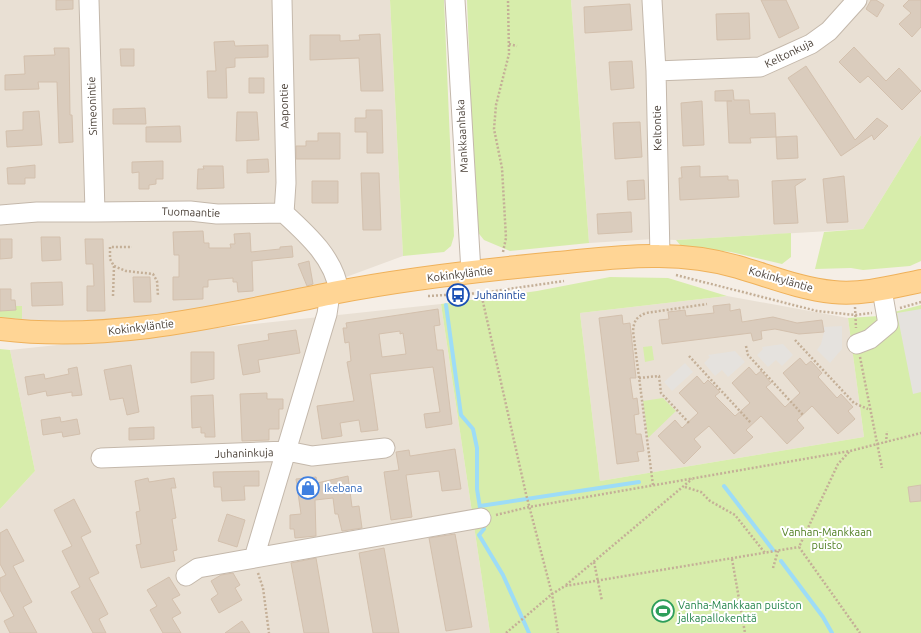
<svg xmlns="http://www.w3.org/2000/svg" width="921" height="633" font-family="Ubuntu,sans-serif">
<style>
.residential{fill:#e9e0d4}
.green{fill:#d7edab}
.parking{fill:#e5e2de}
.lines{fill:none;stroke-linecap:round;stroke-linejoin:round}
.stream{stroke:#9ddcf7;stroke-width:4}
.building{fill:#daccbd;stroke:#d3c0ad;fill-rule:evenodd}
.minor-casing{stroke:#c4b8ab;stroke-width:21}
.major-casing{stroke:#efb15a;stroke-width:24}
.path{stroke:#c4af97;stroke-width:2.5;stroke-dasharray:2 2;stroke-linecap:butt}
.minor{stroke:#fff;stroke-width:19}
.major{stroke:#ffd595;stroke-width:22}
.labels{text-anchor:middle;stroke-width:4;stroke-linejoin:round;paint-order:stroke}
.street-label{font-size:11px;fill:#483e35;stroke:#fff}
.transit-label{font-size:11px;fill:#164399;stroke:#fff;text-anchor:start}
.shop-label{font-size:11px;fill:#366cbe;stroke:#fff;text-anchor:start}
.park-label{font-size:11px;fill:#507f22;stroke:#fff}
.leisure-label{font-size:11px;fill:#27864d;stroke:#fff;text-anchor:start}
</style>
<rect width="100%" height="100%" fill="#f5eee6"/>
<path class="residential" d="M0 0H390L403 256 319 287 158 315 75 324 0 321Z
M571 0H921V135L863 229 676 240 654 239 589 243Z
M727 296 848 318 864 437 600 481 580 313Z
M441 304 490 633H0V509L35 471 10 350Z"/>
<path class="green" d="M390 0H444L454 236 451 246 444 252 403 256Z
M467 0H571L589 243 510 251 484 240 476 230Z
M921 135V261L910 266 863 270 851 268 815 269 824 232 863 229Z
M791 233V257L782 264 731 252 681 246 676 240Z
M610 277 668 278 727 296 580 313 600 481 864 437 848 318 879 316 921 305V633H490L441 304 537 291Z
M16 306H22V319L0 317V311L16 310Z
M652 346 654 360 645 362 643 347Z
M0 349 10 350 35 471 0 509Z
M663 398 676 411 648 438 643 401Z"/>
<path class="parking" d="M921 309V392L913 394 897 313Z
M842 326V349L830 363 817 350 821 344 824 332 823 327Z
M783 344 793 355 782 366 776 360 768 367 757 355 763 349 762 347Z
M735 351 745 362 728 377 722 370 715 376 704 363 710 357 708 355Z
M685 363 693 372 672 391 664 382Z"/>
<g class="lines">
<path class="stream" d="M446 305 461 415 473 429 477 448V489L481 514
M724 486 773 550
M480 506 639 482
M482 522 484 529 479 535 503 575 529 633
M781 561 823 617 832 633"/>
</g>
<path class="building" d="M56 0H73V9L56 10Z
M761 0H786L799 28 779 38Z
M871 0H876L884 5 877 17 866 9Z
M909 0H921V27L912 37 899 24 911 13 903 6Z
M630 4 632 30 585 33 584 7Z
M749 13 750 39 717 40 716 14Z
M380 34 383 91H361L359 58 310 60V35H340V41L360 40 359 35Z
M234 41 235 46 268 45V57L235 58V67L226 68 227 98H208L207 71H216L214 42Z
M854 47 886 81 899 68 921 91 902 110 868 76 860 83 839 62Z
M54 48H69L70 115H72L73 142 59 143 57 82H38L39 89 5 90V75L25 74 24 56 55 55Z
M120 49H134V66H121Z
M632 61 634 88 611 90 609 62Z
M806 66 855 140 877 118 888 126 874 140 872 135 841 156 788 78Z
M249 78H264V93H249Z
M733 90 734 100H749L750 114 775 113 776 137 750 138 751 143H729L727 101H732H715V91Z
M702 101 704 145 683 146 681 103Z
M145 108 146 124H113V109Z
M366 110H382L383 153H367V132H355V118H366Z
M39 111 42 145 7 147 6 131 23 130V112Z
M237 112H257L259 140 236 141Z
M640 122 642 157 615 159 613 123Z
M180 126 181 142H146V127Z
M318 133H340V159H296V146H306V141H318Z
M797 136 798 158 777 159 776 137Z
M268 159 269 172 247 173V160Z
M163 161V179H156V184L149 185V189H139V172L132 173V162Z
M35 165V178H25V184H8L7 168Z
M203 166H223L224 188 197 189 198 169H204Z
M700 166V177L728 176V180H738L739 197 680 200 679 178H682L681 167Z
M361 173H379L381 230H363Z
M844 176 848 222 827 223 823 179Z
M806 179 795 186 798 223 774 224 772 181Z
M644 180 645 199 628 200 627 181Z
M312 181H338V203H312Z
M631 212 632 232 598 234 597 214Z
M203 231 204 243H209V248H231L230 244H235L234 234 250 233 251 252 280 249V247L292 246 293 257 252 261 253 291 238 292 237 282H233V278L208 280V287H203V299L173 300V277H179V255H174L173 232Z
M41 237H60L61 260 42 261Z
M0 239H12V258L0 259Z
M85 239H103L105 311H87V286H94L93 264H86Z
M309 261 313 284 307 286 298 264Z
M133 277H150L151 302H134Z
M62 282 63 305 32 306 31 283Z
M0 289H11V300H15L16 310 0 311Z
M730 304V311L740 309 742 322 773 317 797 323 822 320 824 332 799 334 775 329 761 331 762 339 753 341 751 333 662 344 659 320 669 319 668 312 685 310 686 316 714 313 713 306Z
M438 309 440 325 434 326 437 350H443L452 424 426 428 424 414 440 412 433 367 370 374 378 430 361 432 359 420 340 423 342 436 322 439 317 406 354 401 347 362 351 361 349 342 345 343 343 328H347L346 323ZM400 331V334L403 333 406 354 382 357 379 334Z
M622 315 623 324 630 323 636 378H630L633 399 637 398 639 414 634 415 636 434H641L644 451 637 452 639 461 617 464 599 318Z
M296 330 300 353 258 360 260 372 243 375 238 345 269 340 268 334Z
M191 352H214V379L191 383Z
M800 358 806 365 811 361 822 373 818 377 837 398 841 394 853 407 848 411 855 419 838 434 812 406 797 420 804 428 787 444 761 416 746 430 753 437 734 454 709 426 694 439 701 447 684 464 658 436 675 420 682 428 698 413 679 393 697 376 704 384 708 380 720 392 715 396 735 416 750 403 732 383 749 367 756 375 761 371 771 383 766 387 785 407 800 393 783 373Z
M131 365 139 412 127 415 123 398 110 400 104 370Z
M77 367 82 395 72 396V392L47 396 46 391 28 395 25 377 44 374 45 379 69 374 68 369Z
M267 393V399H283V409H279V429H269V440L242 441 240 394Z
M213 395 215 437H205V433H201V427L192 428 191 396Z
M60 417 61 422 77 419 80 434 63 437 62 432 43 435 41 420Z
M154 427V439L129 440V428Z
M455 449 461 489 442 491 439 471 406 475 412 517 391 520 384 472 399 470 396 452 409 450 410 456Z
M259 471V486H244L245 500 222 501 221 487H214L213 472Z
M348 476 352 507 359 506 362 528 342 531 338 514H335L333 498 315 500 316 536 295 538 294 529H290V515L301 514 296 479 316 477 317 483Z
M148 478 149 482 174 478 176 488H171L176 518 172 519 177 550 173 551 175 561 141 568 136 545 141 544 136 512 140 511 135 481Z
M921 485V501L910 502 908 487Z
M74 499 91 532 81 537 99 573 89 578 108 614 99 619 106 633H93L71 592 80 587 62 551 72 546 54 510Z
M227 514 245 520 237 547 218 541Z
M7 529 24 561 13 566 32 602 23 607 37 633H10L4 621 14 616 0 590V578L6 575 0 564V533Z
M455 534 472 627 446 631 429 538Z
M384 548 399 633H373L359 553Z
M316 558 329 633H304L291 563Z
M233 573 240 585 235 588 242 600 219 613 211 599 218 594 211 581 221 575Z
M169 577 180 595 172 599 181 613 172 618 181 633H163L150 610 157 606 147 590Z
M242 621 250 633H225Z"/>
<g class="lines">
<g class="minor-casing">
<path id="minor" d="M89 0 95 212
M282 0 286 183 284 213
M455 0 471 272
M652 0 656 71 660 256
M656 71 760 67 811 44 829 31 857 0
M0 215 37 212H95L190 211 217 214 284 213C307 234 335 259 339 292
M857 344 870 339 888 324 882 290
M101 458 287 451 312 456 385 448
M254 558 327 314 330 294
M186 576 198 568 481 518"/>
</g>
<g class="major-casing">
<path id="major" d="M0 329C114 343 227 314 338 292 410 278 483 270 557 263 590 260 625 255 659 256 685 256 714 260 738 267 769 276 801 289 833 292 863 295 892 287 921 281"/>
</g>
<path class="path" d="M509 44 517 46
M503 252 506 238 502 168 494 129 496 105 509 54 508 0
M114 266 126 271 153 274 157 281 158 296
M676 275 817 311 855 315 872 313
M481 293 526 494 552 594 558 633
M113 296 114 266 110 259V247H132
M428 296 481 293 564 281
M855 307 856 328
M900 308 921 302
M795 340 854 403 868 409
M746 346 748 355 803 415
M689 356 751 423
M860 357 882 468
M639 378 659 376 661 393 690 424
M886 443 887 431
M849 452 838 464 799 547 860 633
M653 485 633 331C634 321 636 317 646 313L707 304
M685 487 701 492 710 501 735 515 765 553
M496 515 529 507 850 451 921 433
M732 559 745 633
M594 562 602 601
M773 568 778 551
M258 573 263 588 269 633
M566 585 692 479
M506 633 552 594 565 586 799 547"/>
<use href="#minor" class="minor"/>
<use href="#major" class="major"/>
</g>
<defs>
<g id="bus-ring" transform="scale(1.15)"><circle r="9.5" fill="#fff" stroke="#1a4fb4" stroke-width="1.5"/><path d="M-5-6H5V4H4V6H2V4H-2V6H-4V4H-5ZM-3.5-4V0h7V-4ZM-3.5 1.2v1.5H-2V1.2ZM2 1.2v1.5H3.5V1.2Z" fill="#1a4fb4"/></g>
<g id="shop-ring" transform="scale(1.15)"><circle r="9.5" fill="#fff" stroke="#3f7fe0" stroke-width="1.5"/><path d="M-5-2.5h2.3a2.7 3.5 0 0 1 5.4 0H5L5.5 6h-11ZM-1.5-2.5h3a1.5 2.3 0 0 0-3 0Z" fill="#3f7fe0"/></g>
<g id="stadium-ring" transform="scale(1.15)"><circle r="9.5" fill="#fff" stroke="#2e9e5b" stroke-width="1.5"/><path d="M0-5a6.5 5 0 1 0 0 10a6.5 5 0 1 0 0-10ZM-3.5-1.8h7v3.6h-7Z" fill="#2e9e5b"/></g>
</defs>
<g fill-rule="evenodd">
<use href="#bus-ring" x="458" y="295"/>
<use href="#shop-ring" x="308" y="488"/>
<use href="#stadium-ring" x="663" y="611"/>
</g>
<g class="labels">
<g class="street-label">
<text transform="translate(789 53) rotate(-26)" y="4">Keltonkuja</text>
<text transform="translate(92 106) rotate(-92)" y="4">Simeonintie</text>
<text transform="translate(284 106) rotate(-91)" y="4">Aapontie</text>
<text transform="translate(657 128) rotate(-91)" y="4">Keltontie</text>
<text transform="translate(462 136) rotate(-93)" y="4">Mankkaanhaka</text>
<text transform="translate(191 212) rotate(2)" y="4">Tuomaantie</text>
<text transform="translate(460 274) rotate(-7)" y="4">Kokinkyläntie</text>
<text transform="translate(781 279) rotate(16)" y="4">Kokinkyläntie</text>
<text transform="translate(141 327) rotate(-7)" y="4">Kokinkyläntie</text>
<text transform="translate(244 453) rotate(-2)" y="4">Juhaninkuja</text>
</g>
<g class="transit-label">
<text x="474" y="299">Juhanintie</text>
</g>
<g class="shop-label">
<text x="324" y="492">Ikebana</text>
</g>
<g class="park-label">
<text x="827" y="536">Vanhan-Mankkaan<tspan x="827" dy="13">puisto</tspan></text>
</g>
<g class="leisure-label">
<text x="678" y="609">Vanha-Mankkaan puiston<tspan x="678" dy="13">jalkapallokenttä</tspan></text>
</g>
</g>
</svg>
